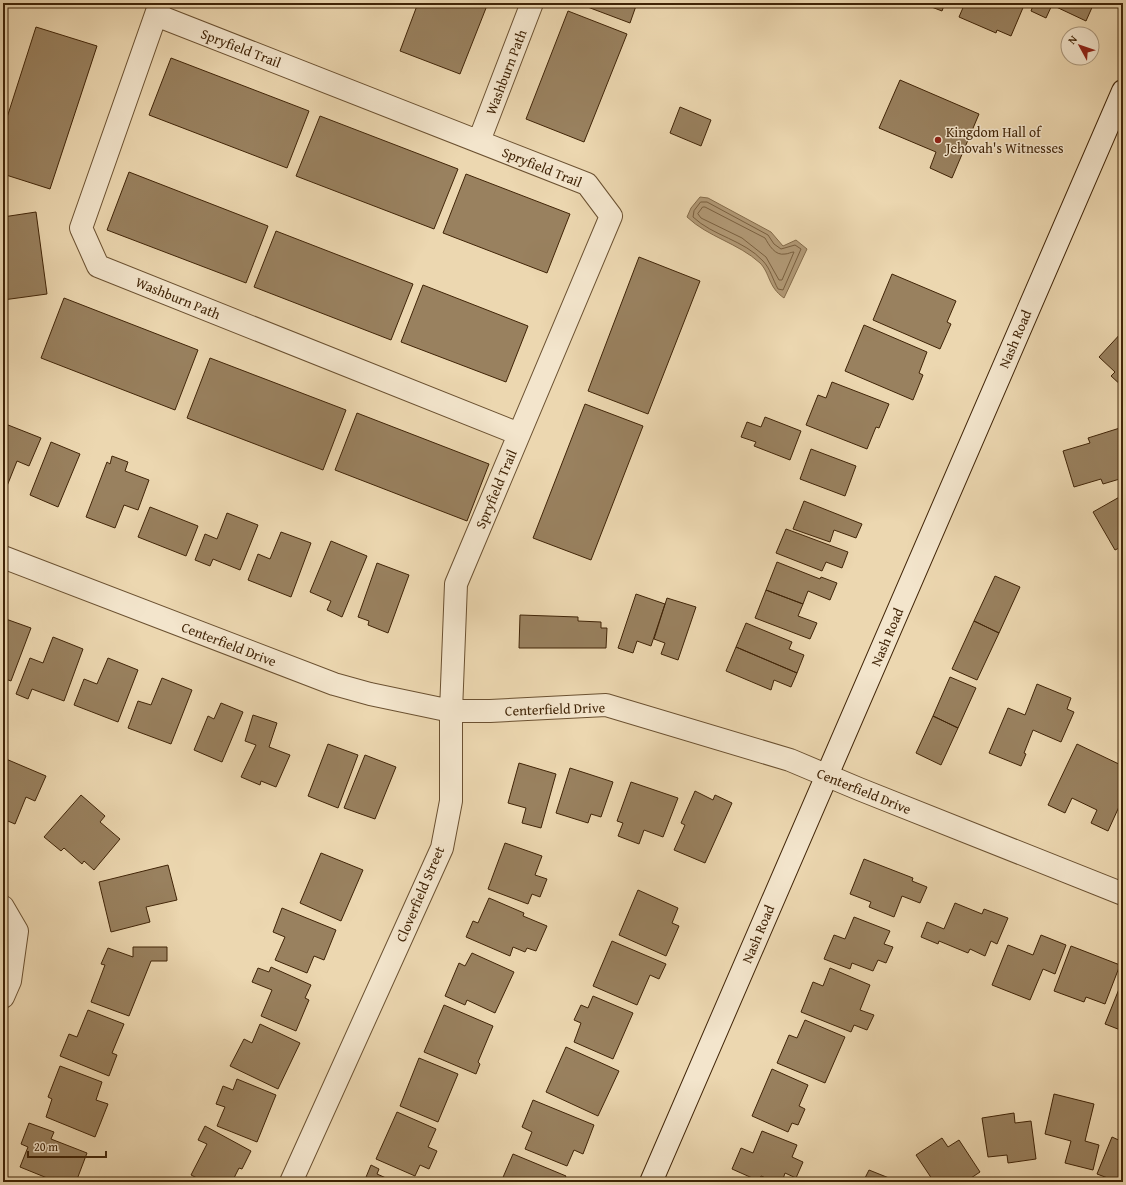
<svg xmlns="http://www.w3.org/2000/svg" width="1126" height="1185" font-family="'Gentium Book Plus',serif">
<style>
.water{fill:#b29a77;stroke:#846b4a}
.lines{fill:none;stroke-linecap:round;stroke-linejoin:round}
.shore{stroke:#795f3f;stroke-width:1}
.building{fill:#99815f;stroke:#402407}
.street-casing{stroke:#6b5131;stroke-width:24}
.secondary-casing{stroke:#402407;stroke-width:24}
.street{stroke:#f3e5cc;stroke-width:22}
.secondary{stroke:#f3e5cc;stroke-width:22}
.poi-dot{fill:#8f2418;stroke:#f3e5cc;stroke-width:1.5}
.labels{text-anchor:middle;stroke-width:3;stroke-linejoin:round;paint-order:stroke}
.street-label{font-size:14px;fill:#402407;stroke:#f3e5cc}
.poi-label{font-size:14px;fill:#402407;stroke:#f3e5cc;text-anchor:start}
</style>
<rect width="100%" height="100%" fill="#ecd7b0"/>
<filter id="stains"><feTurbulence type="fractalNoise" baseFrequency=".005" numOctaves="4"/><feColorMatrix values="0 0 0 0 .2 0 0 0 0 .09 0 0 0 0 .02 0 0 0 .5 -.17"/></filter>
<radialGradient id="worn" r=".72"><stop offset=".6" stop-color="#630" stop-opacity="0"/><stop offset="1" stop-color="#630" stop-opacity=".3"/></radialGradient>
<path class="water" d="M700 197 708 198 771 232 783 246 796 240 807 249 784 298C768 287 770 273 760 263 738 243 708 237 687 217L691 208Z"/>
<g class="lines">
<path class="shore" d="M701 202H707L768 235 774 244 781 249 795 245 801 249 783 290 778 289C773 280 770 268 763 261 744 240 713 236 693 217L694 211Z
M703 207H705L765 238C769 245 775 256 785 254 788 254 791 252 794 252L782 280H779L766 257 742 238 701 218 698 214Z"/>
</g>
<path class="building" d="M418 3H488L460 74 400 51Z
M577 3H637L630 23Z
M921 3H945L942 11Z
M965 3H1025L1011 36 997 30 996 33 959 17Z
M1034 3H1094L1086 21 1052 5 1046 18 1031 11Z
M568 11 627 34 584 142 526 119Z
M36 27 97 46 50 189 3 174V130Z
M171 58 309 111 287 168 149 115Z
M900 80 979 114 952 178 930 168 936 152 879 128Z
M680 107 711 120 701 146 670 133Z
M320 116 458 169 434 229 296 176Z
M129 172 268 226 246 283 107 230Z
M466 174 570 214 547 273 443 233Z
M36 212 47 294 3 300V217Z
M276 231 413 284 391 340 254 287Z
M639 257 700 281 648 414 588 391Z
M892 274 956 301 947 322 951 324 940 349 873 320Z
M423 285 528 326 506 382 401 342Z
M64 298 198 350 175 410 41 358Z
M864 325 927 352 919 373 923 375 913 400 845 371Z
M1123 331V387L1111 376 1115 372 1099 357Z
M210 358 346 410 323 470 187 418Z
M832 382 889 404 879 428 876 427 867 449 806 425 818 395 826 398Z
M585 404 643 426 591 560 533 538Z
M357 413 489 464 467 521 335 470Z
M765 417 801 431 790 460 754 446 756 442 741 437 747 422 761 427Z
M3 423 41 438 29 466 17 461 7 486 3 485Z
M1123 427V478L1103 484 1101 479 1074 487 1063 451 1090 443 1088 438Z
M51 442 80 454 58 507 30 495Z
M811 449 856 466 845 496 800 479Z
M112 456 128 462 125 471 149 480 138 510 124 505 115 528 86 517 107 462 110 464Z
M1123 495V546L1115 550 1093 512Z
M804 501 862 524 856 538 834 530 830 542 793 529Z
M150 507 198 526 186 556 138 537Z
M227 513 258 525 240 570 213 559 210 566 195 560 205 534 217 539Z
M786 529 848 552 842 568 826 562 822 571 776 553Z
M281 532 311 543 291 597 248 580 258 554 270 559Z
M331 541 367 556 342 617 327 610 331 601 310 592Z
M777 562 820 579 821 577 837 583 830 600 808 591 803 604 766 590Z
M377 563 409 575 388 633 368 625 369 621 358 617Z
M995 576 1020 587 999 633 974 621Z
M766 590 803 604 798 616 817 623 810 639 755 618Z
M636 594 665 604 651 646 637 641 633 653 618 648Z
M667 598 696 607 678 660 661 654 665 643 654 639Z
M520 615 578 617V621L601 622V628H607L606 648H519Z
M3 618 31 628 11 681 3 678Z
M974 621 999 633 977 680 952 669Z
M746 623 792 642 789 649 804 655 797 673 736 647Z
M53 637 83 649 64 701 32 689 28 699 16 694 30 658 43 663Z
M736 647 797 673 791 687 774 680 771 690 726 671Z
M108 658 138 670 118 722 74 705 84 679 97 684Z
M950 677 976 688 958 728 933 716Z
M162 678 192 690 171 744 128 728 138 701 151 705Z
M1037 684 1071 698 1067 709 1074 712 1061 742 1033 730 1024 753 1026 754 1021 766 989 753 1008 708 1025 715Z
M221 703 243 712 222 762 194 750 208 716 214 719Z
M253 715 277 723 269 747 290 755 276 787 261 781 260 785 241 777 256 745 245 741Z
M933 716 958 728 941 765 916 753Z
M328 744 358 755 338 808 308 796Z
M1077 744 1123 766V798L1108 831 1091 823 1097 810 1072 798 1065 813 1048 805Z
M365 755 396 767 375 819 344 808Z
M6 759 46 776 35 801 26 797 15 824 3 819V767Z
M519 763 556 774 541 828 522 823 526 808 508 803Z
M570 768 613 782 601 817 591 814 588 823 556 813Z
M631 782 678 798 663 837 644 830 639 844 618 836 623 823 617 821Z
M695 791 713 800 715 795 732 803 705 863 674 850 685 825 681 823Z
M81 795 105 816 100 822 120 839 94 870 84 861 82 864 64 848 61 851 44 837Z
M505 843 542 856 535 875 547 879 540 897 532 894 528 904 488 889Z
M321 853 363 870 341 921 300 903Z
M864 859 913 878 912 881 927 887 920 903 902 896 894 917 869 907 871 902 850 894Z
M168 865 177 900 146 907 150 922 111 932 99 882Z
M638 890 678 908 672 923 679 926 666 956 619 935Z
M489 898 524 913 523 916 547 926 536 951 527 948 525 952 513 947 510 956 466 937 473 921 478 923Z
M955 903 982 914 984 909 1008 918 997 944 991 941 985 956 970 949 968 953 939 941 938 944 921 937 927 922 944 929Z
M282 908 336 930 324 960 314 956 307 973 275 960 285 937 273 932Z
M854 917 890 931 884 944 893 947 886 963 878 960 873 971 852 963 850 969 824 959 834 935 845 939Z
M1041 935 1066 945 1055 974 1043 969 1030 1000 992 985 1008 945 1033 955Z
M612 941 666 964 659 979 650 975 637 1005 593 986Z
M1071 946 1120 965 1105 1004 1086 997 1084 1002 1054 991Z
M133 947H167V961H151L129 1016 91 1002 105 965 101 964 108 948 133 957Z
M472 953 514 972 495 1013 467 1000 465 1005 445 996 459 963 465 966Z
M271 967 311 985 305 998 309 1000 296 1031 261 1016 272 990 252 982 258 968 269 972Z
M830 968 870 985 860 1010 874 1015 867 1030 854 1025 851 1032 801 1012 813 982 823 986Z
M1123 979V1031L1105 1024Z
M593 996 633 1013 613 1059 574 1042 581 1023 574 1020 581 1005 588 1008Z
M444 1005 493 1026 478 1062 480 1064 476 1074 424 1052Z
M88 1010 124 1024 112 1053 117 1055 109 1076 60 1056 69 1034 77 1037Z
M805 1020 845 1037 825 1083 777 1063 789 1035 797 1038Z
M260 1024 300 1043 278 1089 230 1066 244 1039 252 1043Z
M566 1047 619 1071 598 1116 546 1092Z
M419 1058 458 1074 438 1122 400 1106Z
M60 1066 102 1082 96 1100 108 1104 95 1137 46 1117 52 1099 48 1097Z
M772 1069 808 1085 799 1106 805 1109 798 1125 792 1123 788 1132 752 1116Z
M237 1079 276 1095 257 1142 217 1126 225 1107 216 1104 223 1086 233 1090Z
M1054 1094 1094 1104 1085 1141 1099 1145 1093 1170 1065 1163 1071 1141 1045 1134Z
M533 1100 594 1125 583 1154 574 1150 567 1166 525 1149 532 1132 522 1127Z
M397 1112 436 1129 428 1147 437 1151 429 1169 420 1165 415 1176 376 1159Z
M1014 1113 1015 1123 1031 1121 1036 1159 1008 1163 1007 1155 988 1157 982 1118Z
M29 1123 54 1132 51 1139 87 1153 76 1182H57L20 1167 28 1147 21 1144Z
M205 1126 251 1151 242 1169 239 1168 232 1182H205L191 1175 207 1144 198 1140Z
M762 1131 797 1145 792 1157 803 1162 796 1178 785 1173 782 1182H775L761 1176 759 1181 732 1169 741 1148 753 1153Z
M1112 1137 1123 1142V1182H1113V1180L1097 1174Z
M942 1138 948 1147 959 1140 980 1172 965 1182H953L951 1180 948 1182H934L916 1155Z
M513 1154 566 1176 563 1182H501Z
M371 1165 379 1169 377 1174 395 1182H364Z
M869 1170 899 1182H863Z
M727 1178 735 1182H725Z"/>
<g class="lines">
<g class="street-casing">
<path id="street" d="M160 3 81 228 98 266 519 434
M156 15 587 184 611 216 456 584 451 711V801L442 848 291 1182
M479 141 532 3
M3 557 334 684 370 694 451 711H490L606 705 790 760 859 789 1123 894
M3 907 17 931 10 981 3 997"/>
</g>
<g class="secondary-casing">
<path id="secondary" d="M651 1182 1123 91"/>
</g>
<use href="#street" class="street"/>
<use href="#secondary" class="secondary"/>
</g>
<circle class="poi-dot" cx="938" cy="140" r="4"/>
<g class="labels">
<g class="street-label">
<text transform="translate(241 48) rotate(21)" y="5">Spryfield Trail</text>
<text transform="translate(506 72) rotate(-69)" y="5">Washburn Path</text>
<text transform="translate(542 167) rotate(22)" y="5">Spryfield Trail</text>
<text transform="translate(178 298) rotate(22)" y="5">Washburn Path</text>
<text transform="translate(1015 339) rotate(-67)" y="5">Nash Road</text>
<text transform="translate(496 489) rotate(-67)" y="5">Spryfield Trail</text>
<text transform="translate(887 637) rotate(-67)" y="5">Nash Road</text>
<text transform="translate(229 644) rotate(21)" y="5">Centerfield Drive</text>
<text transform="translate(555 709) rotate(-2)" y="5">Centerfield Drive</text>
<text transform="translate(864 791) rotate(22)" y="5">Centerfield Drive</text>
<text transform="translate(420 894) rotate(-67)" y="5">Cloverfield Street</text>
<text transform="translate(758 934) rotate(-67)" y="5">Nash Road</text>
</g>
<g class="poi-label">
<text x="946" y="137">Kingdom Hall of<tspan x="946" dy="16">Jehovah's Witnesses</tspan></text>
</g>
</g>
<rect width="1126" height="1185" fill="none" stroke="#ecd7b0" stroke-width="16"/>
<rect x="4" y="4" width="1118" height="1177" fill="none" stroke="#402407" stroke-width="2"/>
<rect x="8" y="8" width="1110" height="1169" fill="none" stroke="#402407"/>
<g transform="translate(1080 46) rotate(310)"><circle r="19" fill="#f3e5cc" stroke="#ab987d"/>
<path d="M0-3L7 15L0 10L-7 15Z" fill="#8f2418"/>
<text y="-6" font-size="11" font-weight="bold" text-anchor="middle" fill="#402407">N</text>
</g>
<path d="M28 1151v6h78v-6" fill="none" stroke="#402407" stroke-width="2"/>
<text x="34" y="1151" font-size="12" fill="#402407" stroke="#f3e5cc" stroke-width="3" paint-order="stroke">20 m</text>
<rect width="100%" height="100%" filter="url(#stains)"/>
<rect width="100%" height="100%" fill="url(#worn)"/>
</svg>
